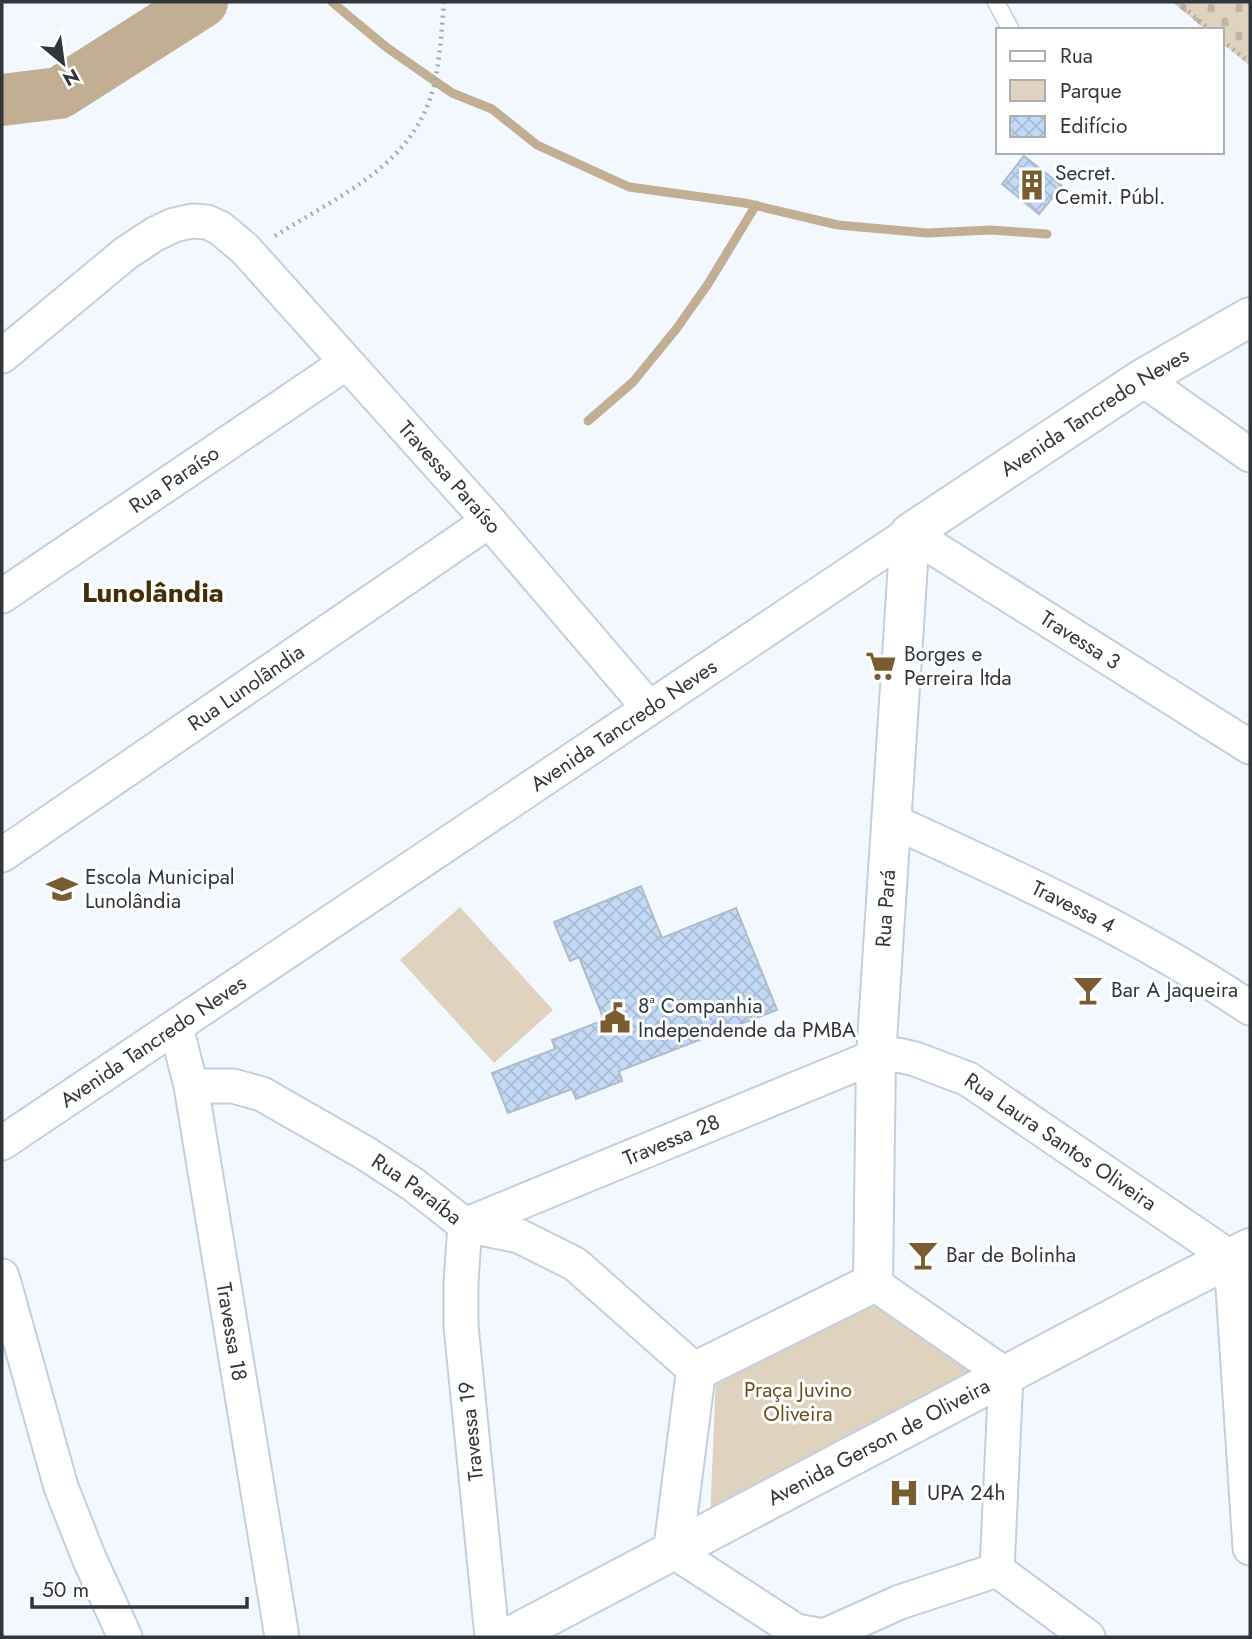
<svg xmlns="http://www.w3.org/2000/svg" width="1252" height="1639" font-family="Jost,sans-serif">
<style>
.cemetery{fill:url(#cemetery-stones)}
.green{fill:#dfd2be}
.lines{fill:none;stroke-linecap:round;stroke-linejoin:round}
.stream{stroke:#c2af93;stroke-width:9}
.river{stroke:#c2af93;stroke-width:52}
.building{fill:url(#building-cross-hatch);stroke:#aebbc9;stroke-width:2}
.service-casing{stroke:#c2cfdd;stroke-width:19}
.minor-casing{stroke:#c2cfdd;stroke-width:37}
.tertiary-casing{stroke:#c2cfdd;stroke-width:42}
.path{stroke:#a6abb1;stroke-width:4.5;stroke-dasharray:2 5;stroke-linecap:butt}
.service{stroke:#fff;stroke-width:16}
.minor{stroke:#fff;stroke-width:33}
.tertiary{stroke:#fff;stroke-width:38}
.labels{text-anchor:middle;stroke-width:6;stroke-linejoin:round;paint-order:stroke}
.poi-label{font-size:21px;fill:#30363b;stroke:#fff;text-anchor:start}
.street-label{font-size:21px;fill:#30363b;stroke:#fff}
.park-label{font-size:21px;fill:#6b4f1f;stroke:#fff}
.district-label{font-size:28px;font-weight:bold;fill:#432e07;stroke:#fff}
</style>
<defs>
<pattern id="cemetery-stones" width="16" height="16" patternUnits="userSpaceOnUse" patternTransform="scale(1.75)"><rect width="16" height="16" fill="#dfd2be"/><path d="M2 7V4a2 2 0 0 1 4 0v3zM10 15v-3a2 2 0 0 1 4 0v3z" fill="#c0b5a4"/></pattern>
<pattern id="building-cross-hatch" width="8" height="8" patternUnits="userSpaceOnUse" patternTransform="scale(1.75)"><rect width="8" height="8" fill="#c2daf5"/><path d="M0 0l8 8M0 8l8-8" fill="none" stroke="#a7bcd3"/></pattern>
</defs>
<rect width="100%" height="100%" fill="#f3f8fe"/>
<path class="cemetery" d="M1172 2H1250V66L1222 43V30H1206Z"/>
<path class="green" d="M460 907 553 1010 494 1063 400 960Z
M873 1292 995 1373 710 1520 716 1373Z"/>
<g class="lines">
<path class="stream" d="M332 2 386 47 452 93 492 109 537 145 629 187 745 203 838 225 927 233 991 230 1047 234
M588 421 633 382 677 328 708 284 756 205"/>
<path class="river" d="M2 100 59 93 202 2"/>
</g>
<path class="building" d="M1024 156 1062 186 1039 214 1002 184Z
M641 886 662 938 736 908 777 1010 619 1071 622 1081 576 1099 572 1089 508 1113 492 1073 555 1049 552 1040 604 1020 579 957 570 961 554 922Z"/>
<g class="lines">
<g class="service-casing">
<path id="service" d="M996 2 1011 30"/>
</g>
<g class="minor-casing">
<g id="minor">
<path id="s1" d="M2 356 126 253 155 234 174 225 192 221 207 222 220 228 245 249 489 521 649 708"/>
<path d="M1142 379 1250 455"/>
<path id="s2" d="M2 596 346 363"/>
<path id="s3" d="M890 820C1015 877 1135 931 1250 1008"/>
<path id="s4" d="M2 855 489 521"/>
<path id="s5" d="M176 1027 191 1086 282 1637"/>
<path id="s6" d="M191 1086H233L262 1094 365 1153 414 1185 465 1225 519 1236 575 1264 696 1371"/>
<path id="s7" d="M2 1143 910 533 1250 747"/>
<path d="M2 1276 61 1487 89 1558 125 1637"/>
<path d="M673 1551 796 1631 824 1636 900 1602 997 1570 1006 1375 873 1283"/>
<path d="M997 1570 1088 1637"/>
<path id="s8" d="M492 1637 461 1326V1282L465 1225 876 1056 898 1055 915 1059 968 1079 1231 1258 1250 1548"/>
</g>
</g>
<g class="tertiary-casing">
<g id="tertiary">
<path id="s9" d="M673 1551 696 1371 873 1283 876 1056 910 533 1142 379 1250 317"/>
<path id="s10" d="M509 1637 1146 1301 1250 1248"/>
</g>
</g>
<path class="path" d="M1178 2 1210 30
M1222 40 1250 63
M275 236C339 195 417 165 435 81 440 55 442 28 444 2"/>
<use href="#service" class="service"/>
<use href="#minor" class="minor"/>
<use href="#tertiary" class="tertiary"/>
</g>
<defs>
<g id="building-bare" transform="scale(2.415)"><path d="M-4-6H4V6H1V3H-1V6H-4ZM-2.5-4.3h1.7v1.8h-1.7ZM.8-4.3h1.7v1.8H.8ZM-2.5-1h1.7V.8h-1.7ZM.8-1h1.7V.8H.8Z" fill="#795d30" stroke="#fff" stroke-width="2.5" paint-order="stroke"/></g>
<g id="supermarket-bare" transform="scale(2.415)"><path d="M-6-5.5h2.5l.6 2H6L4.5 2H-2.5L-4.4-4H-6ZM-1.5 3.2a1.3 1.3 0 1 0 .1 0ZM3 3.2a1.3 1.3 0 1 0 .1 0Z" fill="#795d30" stroke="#fff" stroke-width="2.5" paint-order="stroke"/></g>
<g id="school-bare" transform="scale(2.415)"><path d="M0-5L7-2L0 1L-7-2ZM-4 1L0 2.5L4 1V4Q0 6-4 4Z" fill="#795d30" stroke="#fff" stroke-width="2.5" paint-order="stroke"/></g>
<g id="bar-bare" transform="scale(2.415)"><path d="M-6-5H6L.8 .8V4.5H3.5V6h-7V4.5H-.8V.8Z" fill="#795d30" stroke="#fff" stroke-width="2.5" paint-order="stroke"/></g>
<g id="civic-bare" transform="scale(2.415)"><path d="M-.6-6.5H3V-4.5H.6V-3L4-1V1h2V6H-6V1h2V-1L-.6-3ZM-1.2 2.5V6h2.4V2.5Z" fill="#795d30" stroke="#fff" stroke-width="2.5" paint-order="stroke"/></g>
<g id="hospital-bare" transform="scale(2.415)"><path d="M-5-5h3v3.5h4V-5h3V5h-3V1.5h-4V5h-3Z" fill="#795d30" stroke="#fff" stroke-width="2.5" paint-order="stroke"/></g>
</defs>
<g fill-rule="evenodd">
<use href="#building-bare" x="1032" y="185"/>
<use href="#supermarket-bare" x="881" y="666"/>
<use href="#school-bare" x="62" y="889"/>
<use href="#bar-bare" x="1088" y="990"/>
<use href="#civic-bare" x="615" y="1018"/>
<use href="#bar-bare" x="923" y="1255"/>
<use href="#hospital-bare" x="904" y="1493"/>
</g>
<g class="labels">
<g class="poi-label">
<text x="1055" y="180">Secret.<tspan x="1055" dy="24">Cemit. Públ.</tspan></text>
<text x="904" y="661">Borges e<tspan x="904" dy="24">Perreira ltda</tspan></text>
<text x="85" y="884">Escola Municipal<tspan x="85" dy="24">Lunolândia</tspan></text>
<text x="1111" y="997">Bar A Jaqueira</text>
<text x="638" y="1013">8ª Companhia<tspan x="638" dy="24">Independende da PMBA</tspan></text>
<text x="946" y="1262">Bar de Bolinha</text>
<text x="927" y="1500">UPA 24h</text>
</g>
<g class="street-label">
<text dy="7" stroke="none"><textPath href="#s9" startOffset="1351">Avenida Tancredo Neves</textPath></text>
<text dy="7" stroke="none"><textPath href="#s1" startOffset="604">Travessa Paraíso</textPath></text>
<text dy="7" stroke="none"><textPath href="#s2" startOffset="208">Rua Paraíso</textPath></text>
<text dy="7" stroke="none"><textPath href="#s7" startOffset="1295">Travessa 3</textPath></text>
<text dy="7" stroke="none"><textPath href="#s4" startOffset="296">Rua Lunolândia</textPath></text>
<text dy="7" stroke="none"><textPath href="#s7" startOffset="749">Avenida Tancredo Neves</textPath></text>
<text dy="7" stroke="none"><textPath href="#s3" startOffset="203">Travessa 4</textPath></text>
<text dy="7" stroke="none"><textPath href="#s9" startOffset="754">Rua Pará</textPath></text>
<text dy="7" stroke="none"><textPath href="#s7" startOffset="182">Avenida Tancredo Neves</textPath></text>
<text dy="7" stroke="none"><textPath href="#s8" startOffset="637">Travessa 28</textPath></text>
<text dy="7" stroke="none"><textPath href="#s8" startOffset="1066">Rua Laura Santos Oliveira</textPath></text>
<text dy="7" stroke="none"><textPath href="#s6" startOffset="254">Rua Paraíba</textPath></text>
<text dy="7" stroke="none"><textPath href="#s5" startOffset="310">Travessa 18</textPath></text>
<text transform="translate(471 1431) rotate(-96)" y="7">Travessa 19</text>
<text dy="7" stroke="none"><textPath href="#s10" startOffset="418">Avenida Gerson de Oliveira</textPath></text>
</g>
<g class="park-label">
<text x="798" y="1397">Praça Juvino<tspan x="798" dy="24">Oliveira</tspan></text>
</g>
<g class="district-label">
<text x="153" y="602">Lunolândia</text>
</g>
</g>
<rect width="1252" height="1639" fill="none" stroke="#30363b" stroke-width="7"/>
<rect x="996" y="28" width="228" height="126" fill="#ffffff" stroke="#acafb1" stroke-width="2"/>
<rect x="1010" y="51" width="35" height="10" fill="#ffffff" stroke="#acafb1" stroke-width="2"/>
<text x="1060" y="63" font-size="21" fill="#30363b">Rua</text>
<rect x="1010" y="80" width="35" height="21" fill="#dfd2be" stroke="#acafb1" stroke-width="2"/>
<text x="1060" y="98" font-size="21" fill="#30363b">Parque</text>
<rect x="1010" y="116" width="35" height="21" fill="url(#building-cross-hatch)" stroke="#acafb1" stroke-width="2"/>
<text x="1060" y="133" font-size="21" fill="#30363b">Edifício</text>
<g transform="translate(63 63) rotate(151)" stroke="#ffffff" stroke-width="5" paint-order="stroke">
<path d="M0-5L12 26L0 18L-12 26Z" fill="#30363b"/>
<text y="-10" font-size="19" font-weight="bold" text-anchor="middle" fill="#30363b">N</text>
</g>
<path d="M32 1597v10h215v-10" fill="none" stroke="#30363b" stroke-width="3.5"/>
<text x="42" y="1597" font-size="21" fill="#30363b" stroke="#ffffff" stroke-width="5" paint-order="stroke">50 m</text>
</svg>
